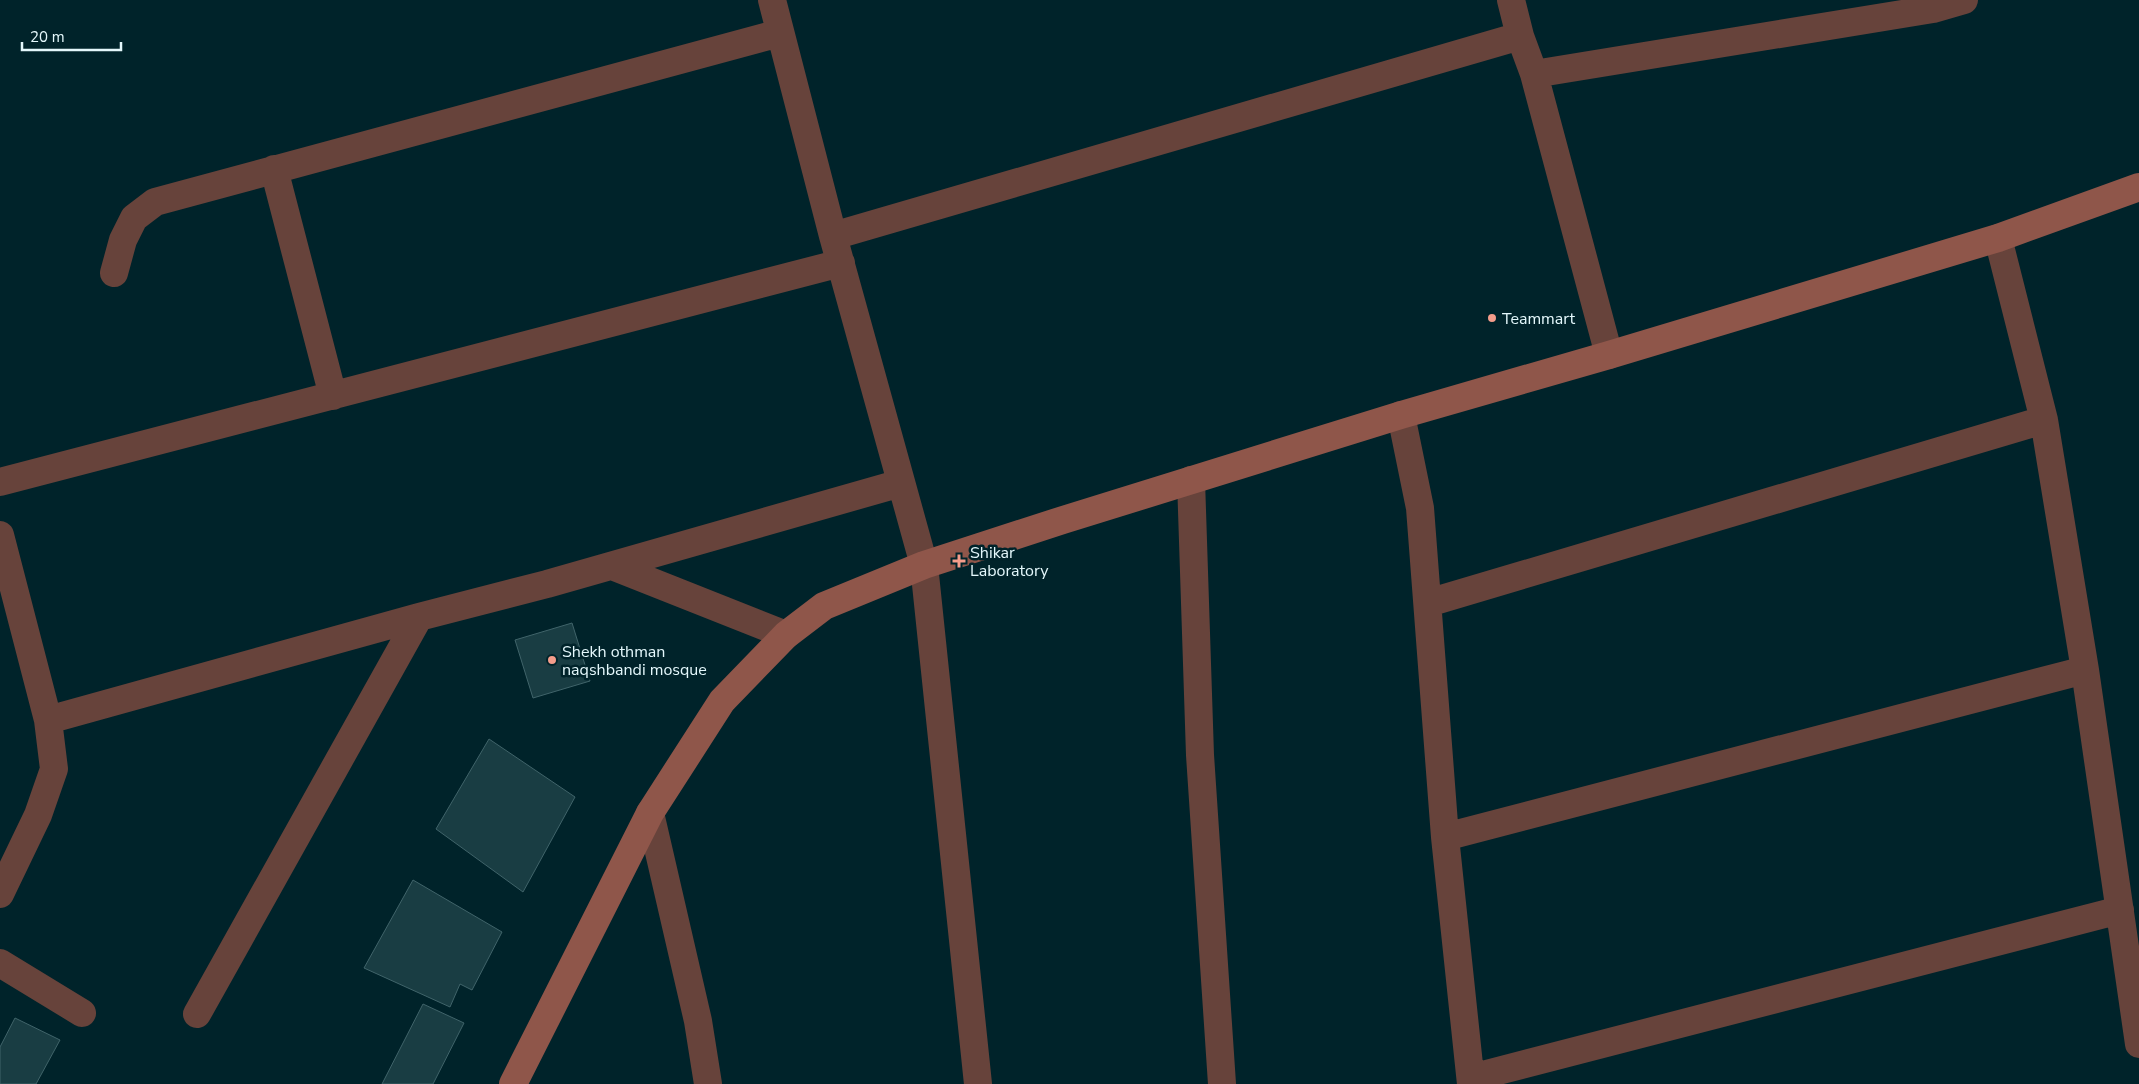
<svg xmlns="http://www.w3.org/2000/svg" width="2139" height="1084" font-family="'Nunito Sans',sans-serif">
<style>
.building{fill:#193d43;stroke:#40646a}
.lines{fill:none;stroke-linecap:round;stroke-linejoin:round}
.street{stroke:#67433b;stroke-width:28}
.secondary{stroke:#8f564a;stroke-width:28}
.poi-dot{fill:#f49d8b;stroke:#00232a;stroke-width:2}
.labels{text-anchor:middle;stroke-width:5;stroke-linejoin:round;paint-order:stroke}
.poi-label{font-size:16px;fill:#e4f8fc;stroke:#00232a;text-anchor:start}
</style>
<rect width="100%" height="100%" fill="#00232a"/>
<path class="building" d="M572 623 590 681 533 698 515 640Z
M489 739 575 797 523 892 436 829Z
M413 880 502 932 472 990 460 984 450 1007 364 968Z
M423 1004 464 1023 433 1084H382Z
M15 1018 60 1040 36 1084H0V1047Z"/>
<g class="lines">
<path class="street" d="M772 0 833 236 924 565 978 1084
M1511 0 1520 36 1534 74 1609 355
M1534 74 1933 9 1964 0
M274 169 333 396
M833 236 1520 36
M1998 238 2044 420 2085 670 2139 1044
M114 273 123 240 134 218 155 202 780 33
M1401 415 1420 508 1445 837 1471 1084
M1191 480 1200 755 1222 1084
M0 482 841 263
M0 535 48 720 54 769 38 815 0 894
M612 566 786 635
M1428 603 2044 420
M48 720 419 617 547 584 901 483
M650 813 698 1021 708 1084
M1445 837 2085 670
M0 963 82 1013
M197 1014 419 617
M1471 1078 2120 910"/>
<path class="secondary" d="M513 1084 650 813 722 701 786 635 824 606 924 565 1063 520 1401 415 1609 355 1998 238 2139 187"/>
</g>
<g class="poi-dot">
<circle cx="1492" cy="318" r="5"/>
<path d="M956.5 553.5h5v5h5v5h-5v5h-5v-5h-5v-5h5z"/>
<circle cx="552" cy="660" r="5"/>
</g>
<g class="labels">
<g class="poi-label">
<text x="1502" y="324">Teammart</text>
<text x="970" y="558">Shikar<tspan x="970" dy="18">Laboratory</tspan></text>
<text x="562" y="657">Shekh othman<tspan x="562" dy="18">naqshbandi mosque</tspan></text>
</g>
</g>
<path d="M22 42v8h99v-8" fill="none" stroke="#e4f8fc" stroke-width="2.5"/>
<text x="30" y="42" font-size="15" fill="#e4f8fc" stroke="#00232a" stroke-width="4" paint-order="stroke">20 m</text>
</svg>
